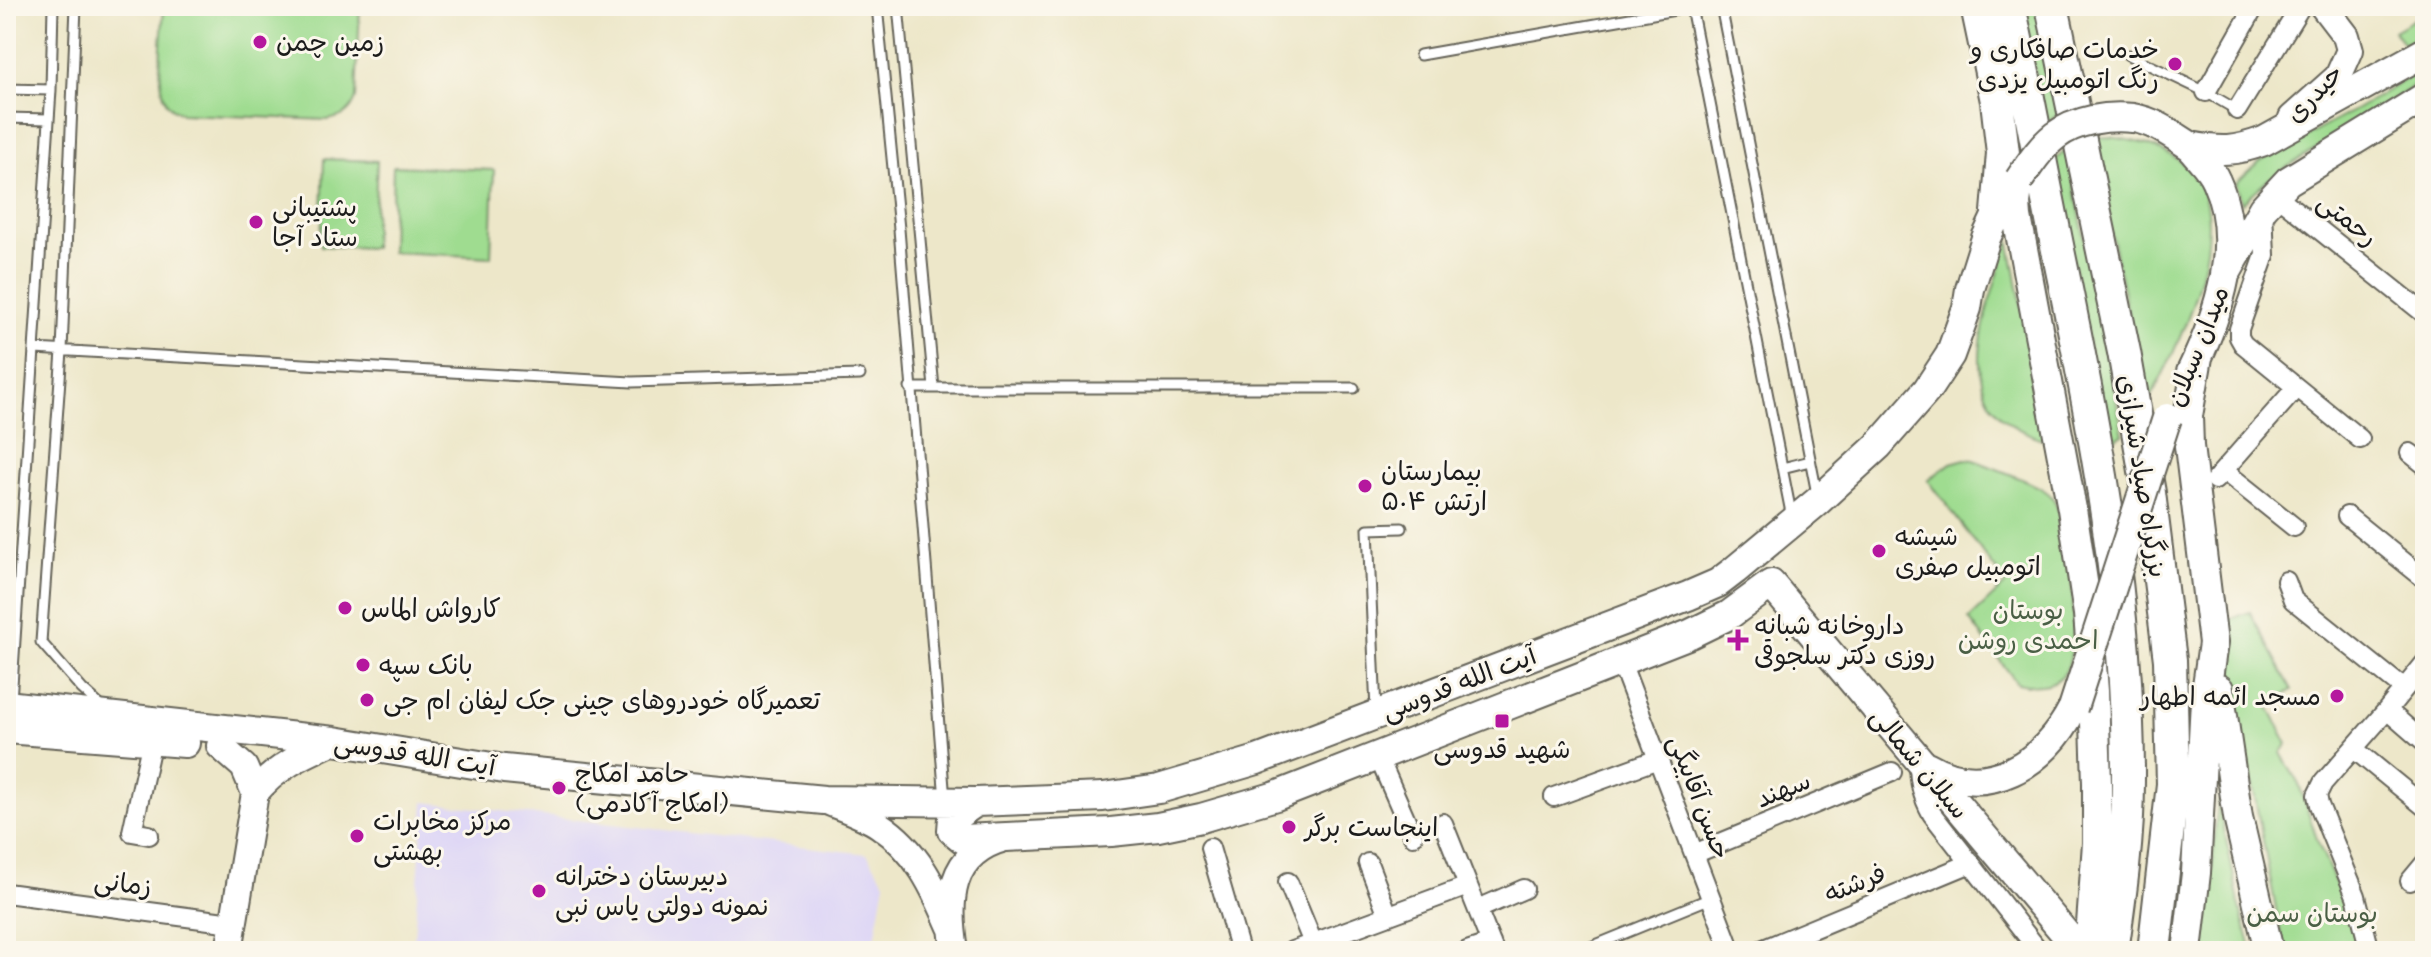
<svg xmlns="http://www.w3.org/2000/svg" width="2431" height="957" font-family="Mynerve,'Playpen Sans Arabic',sans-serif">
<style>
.built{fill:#ddd5f6}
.green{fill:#9fdc90;stroke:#5e7c56;stroke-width:2}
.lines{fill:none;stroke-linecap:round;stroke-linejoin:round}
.lane-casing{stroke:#656359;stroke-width:13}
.street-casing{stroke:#656359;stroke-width:22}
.secondary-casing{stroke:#656359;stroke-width:30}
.primary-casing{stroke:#656359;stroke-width:32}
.highway-casing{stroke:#656359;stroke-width:36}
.lane{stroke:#fff;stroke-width:9}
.street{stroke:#fff;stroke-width:18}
.secondary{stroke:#fff;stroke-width:26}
.primary{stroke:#fff;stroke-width:28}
.highway{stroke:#fff;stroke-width:32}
.primary-bridge-casing{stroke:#656359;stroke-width:32;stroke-linecap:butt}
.primary-bridge{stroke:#fff;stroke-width:28}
.poi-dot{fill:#b5179e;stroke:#fbf7ec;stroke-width:3}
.labels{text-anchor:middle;stroke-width:6;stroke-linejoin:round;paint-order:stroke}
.poi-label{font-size:26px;fill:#1c1c1c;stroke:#fbf7ec;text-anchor:start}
.street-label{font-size:26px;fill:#1c1c1c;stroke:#fbf7ec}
.park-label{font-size:26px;fill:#4a5f45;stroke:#fbf7ec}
</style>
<rect width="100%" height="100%" fill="#fbf7ec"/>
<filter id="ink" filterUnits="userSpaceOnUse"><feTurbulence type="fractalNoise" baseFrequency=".0125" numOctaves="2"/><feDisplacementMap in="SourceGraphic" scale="16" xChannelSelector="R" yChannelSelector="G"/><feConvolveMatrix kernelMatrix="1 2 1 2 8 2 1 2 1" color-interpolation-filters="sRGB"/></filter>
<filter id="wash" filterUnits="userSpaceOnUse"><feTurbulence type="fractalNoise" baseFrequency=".006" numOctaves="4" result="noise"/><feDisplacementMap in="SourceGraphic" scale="32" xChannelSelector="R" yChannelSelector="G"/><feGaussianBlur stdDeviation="1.8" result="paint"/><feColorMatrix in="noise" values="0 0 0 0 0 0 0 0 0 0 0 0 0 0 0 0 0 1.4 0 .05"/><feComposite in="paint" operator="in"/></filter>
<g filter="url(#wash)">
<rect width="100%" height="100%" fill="#ede7c9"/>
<path class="built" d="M424 802 867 854 885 882 873 951H413Z"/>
<path class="green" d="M164 6H360L356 98C351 113 343 117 328 120L182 114C181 113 172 109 171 108 153 91 163 30 164 6Z
M2023 6H2037L2061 113 2045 124Z
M2425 13V33L2404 44 2394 31Z
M2425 68V79L2270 178 2242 203 2236 183 2259 162 2355 110Z
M2110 137C2141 141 2177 150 2196 178 2232 233 2177 353 2147 403L2091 138Z
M2067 149 2123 434 2107 443 2054 161Z
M324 159 377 161 373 248 321 246Z
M393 166 494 170 491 257 391 252Z
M2009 239 2047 441C2029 434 2011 428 1998 413 1958 370 1995 288 2009 239Z
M1965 459 1974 460C1990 467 2042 484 2051 496 2070 519 2084 652 2063 675 2052 687 2032 687 2017 683L1969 619 2006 584 1928 480 1951 463Z
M2250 612 2292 690 2268 705 2288 744 2281 753 2299 785 2320 848 2336 884 2353 912 2362 951H2284L2234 687 2227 620Z
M2218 800 2242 917 2252 951H2205Z"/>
</g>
<g filter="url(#ink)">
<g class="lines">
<g class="lane-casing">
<path id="lane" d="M76 6 62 351 41 642 82 689 104 709
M877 6 899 229 945 800
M898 6 934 388H910
M1721 6 1817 494
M1691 7 1792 518
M1420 55 1698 6
M2128 55 2206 92 2237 110
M6 89 51 90
M6 118 49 119
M34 349 632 382 860 375
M934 388H1354
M1782 468 1810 461
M11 701 51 90 53 6
M1376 711 1368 529 1402 528
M1581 951 1711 898"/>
</g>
<g class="street-casing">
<path id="street" d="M2206 92 2255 6
M2237 110 2301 6
M2276 195 2425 314
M2263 211 2265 255 2239 329V337L2243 344 2360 439
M2410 453 2425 465
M2224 471 2294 527
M2215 480 2296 388
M2347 516 2425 579
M2286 581 2293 600 2404 689
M1621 662 1731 951
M2387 710 2425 743
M2354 749 2425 807
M1378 756 1413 836
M1919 762C1919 782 1922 796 1932 814L2039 951
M1554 797 1658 759
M1443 823 1494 951
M149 835 132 832 152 740
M1210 848 1240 951
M1694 854 1892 772
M1368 863 1388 915
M2410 881 2425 863
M1288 882 1313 943
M6 893 232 923
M1478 909 1524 889
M1292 951 1468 886
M1467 951 1491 943
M1759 951 1971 863
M2370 951 2356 896 2319 805 2317 795 2323 783 2387 710 2425 663"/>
</g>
<g class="secondary-casing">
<path id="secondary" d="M2292 118 2338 77 2350 50 2346 36 2323 6
M220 746 244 767 255 793 229 951
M255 793C277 766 303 755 334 741
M827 801C845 809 864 815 879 825 917 850 934 887 951 927
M955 951C947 901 948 853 1005 838"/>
</g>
<g class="primary-casing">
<path id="primary" d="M2190 146C2198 157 2211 168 2216 181 2244 243 2219 314 2191 372
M2190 146C2221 152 2234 152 2264 141L2425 52
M2019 180 2016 203 2017 217 2072 509 2088 614 2094 691 2097 783V843L2089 951
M2228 270 2263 208 2288 181 2425 97
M2219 689 2238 817 2269 951
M6 705 334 741 504 769 824 800 976 802 1103 797 1159 789 1257 760 1688 596 1718 583 1735 570 1818 501 1878 446 1927 390 1950 355 1967 308 1970 289 1986 238 1998 212 2010 194
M6 729 185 743
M1927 766C1986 801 2045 764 2073 708
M976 802 953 818 952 830 963 839 1111 832 1158 827 1201 818 1276 796 1690 634 1729 615 1771 584 2080 951
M2187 951 2196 873 2205 700 2213 643 2189 446 2188 416 2198 357"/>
</g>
<g class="highway-casing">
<path id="highway" d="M1977 6 1997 101 2003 153 1998 212
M2009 6C2027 89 2042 172 2059 255 2095 429 2129 604 2128 782 2128 838 2120 896 2112 951
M2052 6 2124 352 2149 493 2170 660 2173 784 2154 951"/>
</g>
<use href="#lane" class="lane"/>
<use href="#street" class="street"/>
<use href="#secondary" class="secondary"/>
<use href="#primary" class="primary"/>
<use href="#highway" class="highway"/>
<g class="primary-bridge-casing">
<path id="primary-bridge" d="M2019 180C2029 165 2040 148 2055 136 2076 120 2108 115 2133 118 2154 121 2173 135 2190 146
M2073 708 2167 418"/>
</g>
<use href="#primary-bridge" class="primary-bridge"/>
</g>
</g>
<g class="poi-dot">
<circle cx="260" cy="42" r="8"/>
<circle cx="2175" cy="64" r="8"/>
<circle cx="256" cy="222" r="8"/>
<circle cx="1365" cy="486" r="8"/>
<circle cx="1879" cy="551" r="8"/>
<circle cx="345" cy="608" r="8"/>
<path d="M1734 628h8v8h8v8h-8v8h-8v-8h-8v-8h8z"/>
<circle cx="363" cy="665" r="8"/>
<circle cx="2337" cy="696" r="8"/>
<circle cx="367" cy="700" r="8"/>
<rect x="1494" y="713" width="16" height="16" rx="4"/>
<circle cx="559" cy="788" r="8"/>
<circle cx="1289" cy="827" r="8"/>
<circle cx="357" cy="836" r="8"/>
<circle cx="539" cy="891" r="8"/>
</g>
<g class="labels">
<g class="poi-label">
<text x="276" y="51">زمین چمن</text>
<text x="2159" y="58" text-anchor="end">خدمات صافکاری و<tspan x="2159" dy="30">رنگ اتومبیل یزدی</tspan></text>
<text x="272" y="216">پشتیبانی<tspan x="272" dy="30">ستاد آجا</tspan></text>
<text x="1381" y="480">بیمارستان<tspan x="1381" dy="30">۵۰۴ ارتش</tspan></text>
<text x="1895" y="545">شیشه<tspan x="1895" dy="30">اتومبیل صفری</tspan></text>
<text x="361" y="617">کارواش الماس</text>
<text x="1754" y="634">داروخانه شبانه<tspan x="1754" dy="30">روزی دکتر سلجوقی</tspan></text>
<text x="379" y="674">بانک سپه</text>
<text x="2321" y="705" text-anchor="end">مسجد ائمه اطهار</text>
<text x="383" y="709">تعمیرگاه خودروهای چینی جک لیفان ام جی</text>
<text x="1502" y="758" text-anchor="middle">شهید قدوسی</text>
<text x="575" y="782">حامد امکاج<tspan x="575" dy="30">(امکاج آکادمی)</tspan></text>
<text x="373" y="830">مرکز مخابرات<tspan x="373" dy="30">بهشتی</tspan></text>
<text x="1305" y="836">اینجاست برگر</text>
<text x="555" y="885">دبیرستان دخترانه<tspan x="555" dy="30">نمونه دولتی یاس نبی</tspan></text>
</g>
<g class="street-label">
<text transform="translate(2314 93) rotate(-46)" y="9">حیدری</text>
<text transform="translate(2348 219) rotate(39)" y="9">رحمتی</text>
<text transform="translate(2197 346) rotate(-68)" y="9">میدان سبلان</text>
<text transform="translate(2143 476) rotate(81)" y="9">بزرگراه صیاد شیرازی</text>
<text transform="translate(1459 683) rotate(-21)" y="9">آیت الله قدوسی</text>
<text transform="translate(415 754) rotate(9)" y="9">آیت الله قدوسی</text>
<text transform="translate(1920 763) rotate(50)" y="9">سبلان شمالی</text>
<text transform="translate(1783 789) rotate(-22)" y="9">سهند</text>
<text transform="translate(1700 797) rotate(69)" y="9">حسن آقابیگی</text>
<text transform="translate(123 883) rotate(7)" y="9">زمانی</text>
<text transform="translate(1855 883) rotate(-22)" y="9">فرشته</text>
</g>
<g class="park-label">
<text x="2028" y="619">بوستان<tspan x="2028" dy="30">احمدی روشن</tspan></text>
<text x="2312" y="922">بوستان سمن</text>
</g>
</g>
<rect width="2431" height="957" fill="none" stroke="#fbf7ec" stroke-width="32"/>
</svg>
